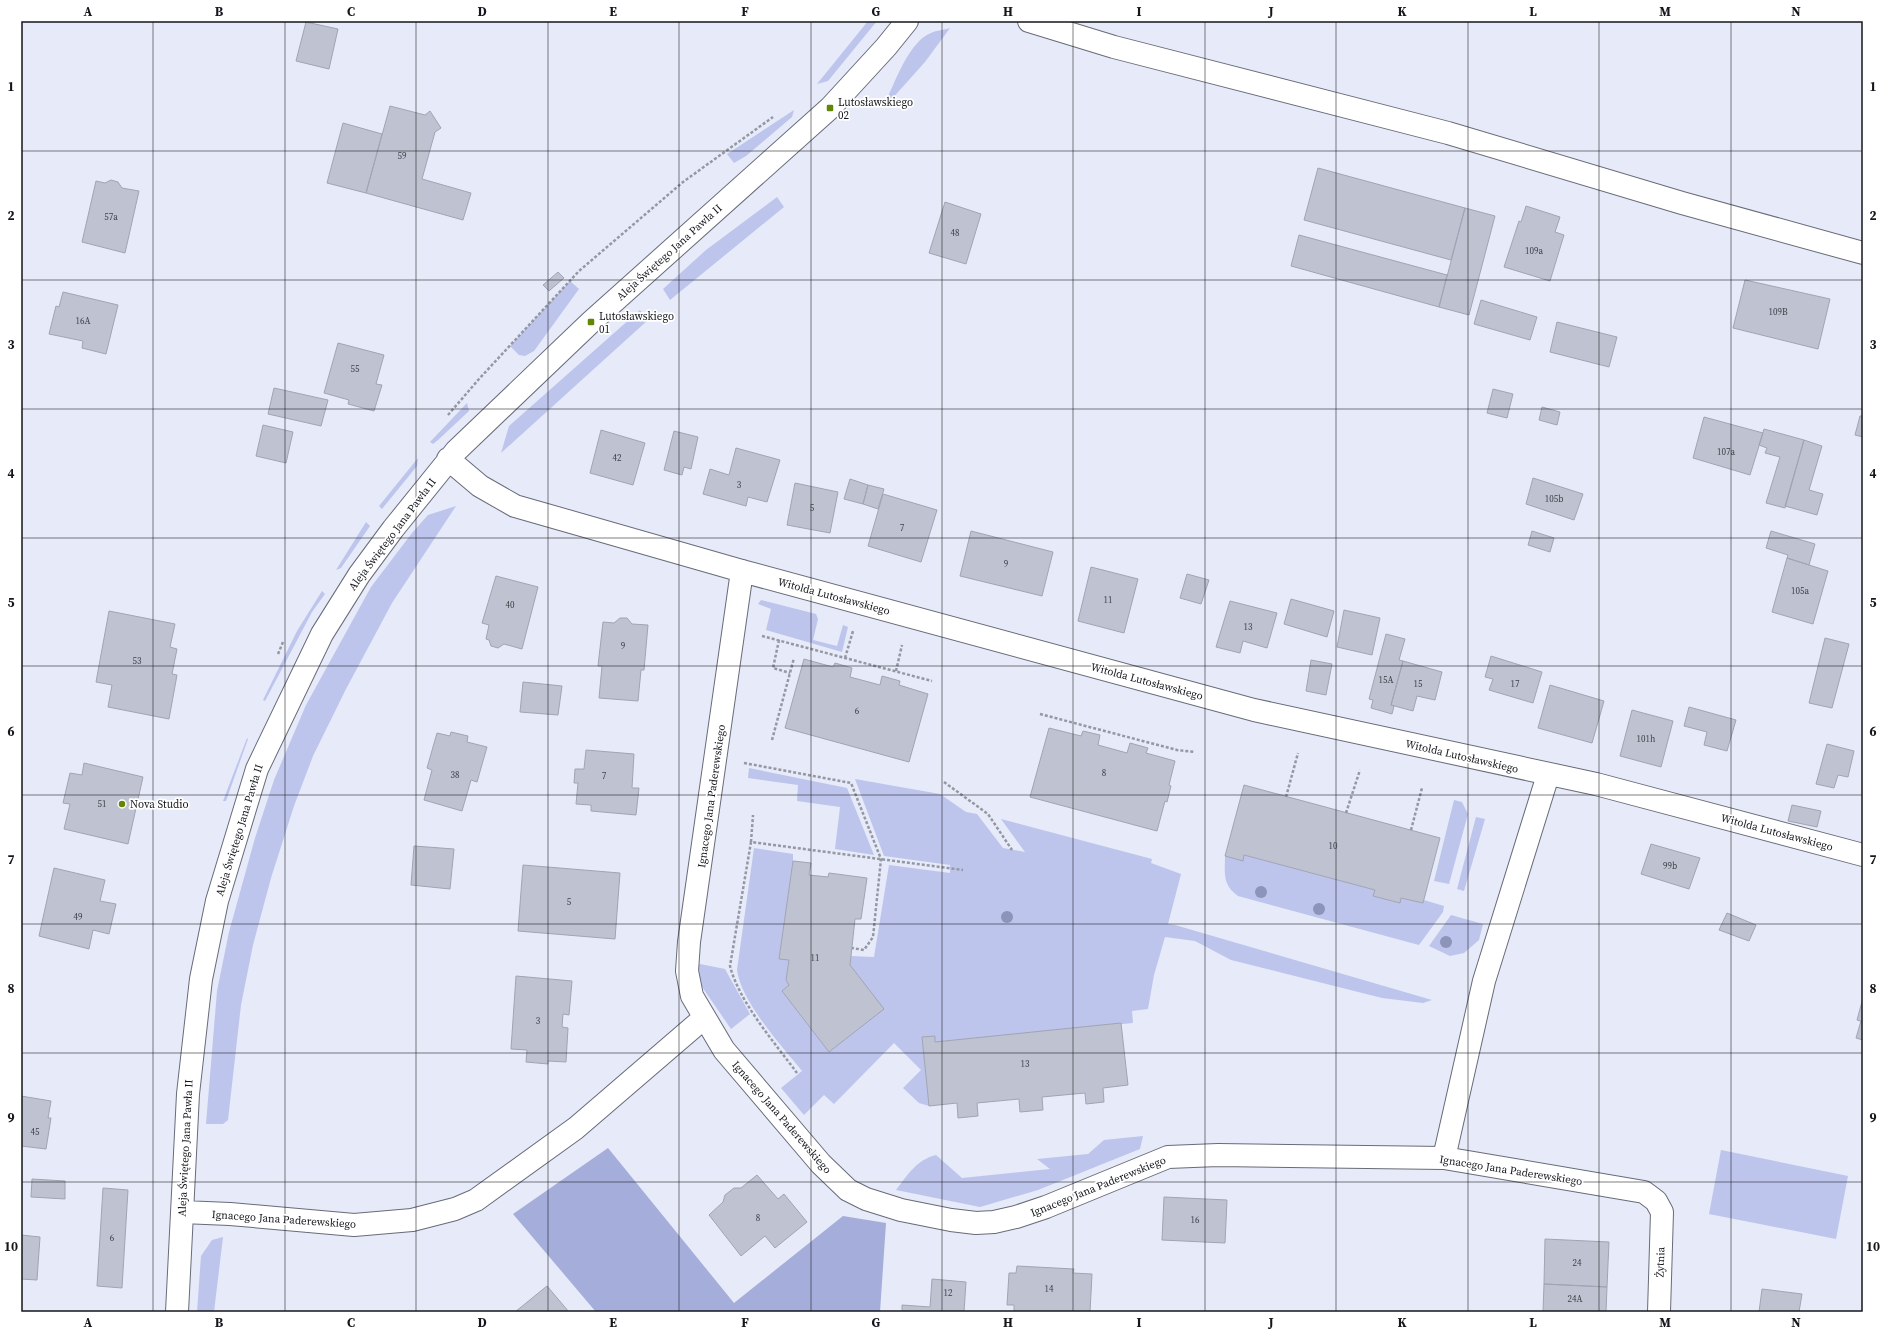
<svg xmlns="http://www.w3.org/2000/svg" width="1884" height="1333" font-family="'Source Serif 4',serif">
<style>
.green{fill:#bdc5ec}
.forest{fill:#a5adda}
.building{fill:#bec2d1;stroke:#a1a4b3}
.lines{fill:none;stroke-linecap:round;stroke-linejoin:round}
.minor-casing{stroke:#686b78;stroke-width:24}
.path{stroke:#9598a3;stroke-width:2.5;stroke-dasharray:3 2;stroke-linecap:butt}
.minor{stroke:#fff;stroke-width:22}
.tree{fill:#8d94ba}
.grid{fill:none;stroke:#15161b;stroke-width:1;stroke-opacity:0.55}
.poi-dot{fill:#628605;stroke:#fff;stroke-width:1.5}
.labels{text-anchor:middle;stroke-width:3.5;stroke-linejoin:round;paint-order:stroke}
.number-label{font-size:9px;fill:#3f4148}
.poi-label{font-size:11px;fill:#15161b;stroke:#fff;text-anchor:start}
.street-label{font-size:11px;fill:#15161b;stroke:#fff}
.neatline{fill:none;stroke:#15161b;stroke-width:1.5}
.grid-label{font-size:13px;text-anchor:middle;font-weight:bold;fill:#15161b}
</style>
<rect width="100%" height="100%" fill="#e6eaf9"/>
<path class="green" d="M868 21H877L828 81 817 84Z
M950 28 925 62 890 101 887 99C896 79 910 41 931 33 937 30 944 30 950 28Z
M794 110 792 117 746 156 734 163 727 154Z
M777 197 784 207 670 300 663 289 706 250Z
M570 281 579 289 534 351 525 356 519 355 510 346Z
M640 310 648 320 501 453 509 426Z
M467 403 469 411 438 440 433 444 430 442Z
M418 458 417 466 382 509 379 506Z
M456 506 392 603 346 689 313 756 294 806 271 878 253 945 241 1005 228 1120 223 1124H206L217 991 229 932 255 838 274 780 306 705 371 587 412 533 428 515Z
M366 522 370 526 341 568 336 570Z
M322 591 325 594 312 612 265 701 263 700 297 631Z
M761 600 816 614 818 619 813 640 837 646 843 625 848 627 842 652 766 630 771 609 758 604Z
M247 738 248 739 226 801H223Z
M749 768 847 788 874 855 835 849 840 807 797 801 798 785 748 778Z
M855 779 940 794 966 812 977 814 1003 848 1025 852 1001 819 1152 859 1151 863 1181 874 1168 924 1175 925 1432 1000 1423 1003 1382 998 1231 960 1195 941 1165 937 1154 975 1148 1009 1132 1011 1133 1023 935 1042V1036L922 1037 929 1106 919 1103 903 1088 921 1070 894 1043 834 1104 824 1095 804 1115 781 1088 802 1071C782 1046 741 1002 737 970L754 848 793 854V861L779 959 789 960 786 980 789 985 782 991 829 1052 883 1009 850 965 851 956 874 957 889 865 950 873V865L884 856Z
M1454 800 1462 802 1468 814 1449 884 1434 881Z
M1476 817 1485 819 1464 891 1457 889Z
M1244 855 1375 890 1374 896 1399 903 1401 898 1423 903 1424 900 1444 906 1443 912 1419 945 1238 896C1222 885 1225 873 1225 856L1243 860Z
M1451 915 1483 924 1479 940 1464 953 1450 956 1429 946Z
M700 964 725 969 750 1014 731 1029 698 981 697 966Z
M1143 1136 1140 1149 1038 1190 980 1207 896 1190C907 1176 916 1160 936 1155L962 1178 1050 1169 1037 1159 1088 1154 1104 1140Z
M1721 1150 1848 1176 1836 1239 1709 1214Z
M223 1237 214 1312H197L201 1256 212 1240Z"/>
<path class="forest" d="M608 1148 734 1303 843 1216 886 1223 880 1312H596L513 1214Z"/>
<path class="building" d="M306 22 338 29 329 69 296 61Z
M390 106 425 115 430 111 441 128 435 132 422 179 471 193 463 220 366 193Z
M343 123 382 134 366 193 327 183Z
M1318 168 1465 208 1451 260 1304 220Z
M111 180 118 182 122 188 139 191 125 253 82 242 96 181 105 183Z
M945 202 981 214 966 264 929 253Z
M1526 206 1560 217 1555 232 1564 235 1550 281 1504 267 1519 221 1521 222Z
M1465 208 1495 216 1469 315 1439 307Z
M1299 235 1447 275 1439 307 1291 266Z
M558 272 564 278 549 291 543 285Z
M1745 280 1830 299 1818 349 1733 328Z
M63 292 118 305 106 354 82 348 83 341 49 334 56 306 59 307Z
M1481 300 1537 317 1530 340 1474 324Z
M1557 322 1617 337 1609 367 1550 352Z
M338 343 384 355 376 384 382 385 374 411 348 404 349 400 324 393Z
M274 388 328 400 321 426 268 414Z
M1493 389 1513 394 1507 418 1487 413Z
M1542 407 1560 412 1557 425 1539 420Z
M1860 416H1863V437L1855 435Z
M1704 417 1763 433 1750 475 1693 458Z
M263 425 293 432 286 463 256 456Z
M1764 429 1804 440 1785 508 1766 503 1780 457 1765 453 1767 448 1759 445Z
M601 430 645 443 633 485 590 473Z
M674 431 698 437 691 469 684 467 682 475 664 470Z
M1804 440 1822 446 1809 490 1823 494 1817 515 1785 506Z
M736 448 780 460 767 502 748 497 746 506 703 494 710 469 729 475Z
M1533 478 1583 494 1574 520 1526 504Z
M850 479 868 485 863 504 844 499Z
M795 483 838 492 830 533 787 525Z
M868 485 884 489 878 509 863 504Z
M883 494 937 510 921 562 868 546Z
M971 531 1053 552 1042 596 960 576Z
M1532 531 1554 538 1550 552 1528 545Z
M1771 531 1815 544 1809 565 1787 558 1788 555 1766 548Z
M1787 558 1828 571 1813 624 1772 612Z
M1091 567 1138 579 1124 633 1078 621Z
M1187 574 1209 580 1201 604 1180 598Z
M496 576 538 587 522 649 504 644 498 648 491 646 489 640 486 639 489 625 482 623Z
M1291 599 1334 611 1327 637 1284 624Z
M1230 601 1277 613 1267 648 1243 641 1240 653 1216 647Z
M1344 610 1380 618 1372 655 1337 647Z
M109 611 175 624 170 647 177 649 172 674 177 675 169 719 108 707 112 685 96 682Z
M620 618H627L632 624 648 625 644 670H641L638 701 599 698 602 666H598L603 622 614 623Z
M1386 634 1405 639 1399 660 1403 661 1391 705 1394 706 1392 714 1371 708 1373 700 1369 699Z
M1825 638 1849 644 1832 708 1809 703Z
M1491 656 1542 672 1533 703 1489 690 1493 679 1485 677Z
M804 659 833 667 835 663 852 668 850 677 880 685 882 676 900 681 899 685 928 694 909 762 785 728Z
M1311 660 1332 664 1326 695 1306 691Z
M1403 661 1442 672 1435 700 1417 696 1413 711 1391 705Z
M523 682 562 686 558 715 520 712Z
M1550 685 1604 701 1592 743 1538 728Z
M1689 707 1736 720 1727 751 1704 745 1707 732 1684 726Z
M1632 710 1673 721 1661 767 1620 756Z
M1049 728 1081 736 1083 731 1100 735 1098 745 1127 753 1130 743 1148 748 1146 753 1175 761 1169 785 1171 786 1167 802 1165 801 1157 831 1030 797Z
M451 732 468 736 467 742 487 747 477 782 471 780 462 811 424 800 432 770 427 768 437 733 450 736Z
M1827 744 1854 751 1848 777 1838 775 1834 788 1816 784Z
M586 750 634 754 632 788H639L636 815 591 811V805L576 804 578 783H574L575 769H584Z
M84 763 143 777 128 844 64 829 70 804 63 803 70 773 82 775Z
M1244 785 1440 838 1423 903 1401 898 1400 903 1373 896 1375 890 1244 855 1243 861 1225 856Z
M1792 805 1821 811 1817 827 1788 821Z
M1651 844 1700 858 1689 889 1641 874Z
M414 846 454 849 450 889 411 885Z
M793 861 811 863 809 875 828 877 829 873 867 878 861 919H855L850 965 884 1009 829 1052 782 991 789 985 786 980 789 960 779 959Z
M523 865 620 873 615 939 518 931Z
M54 868 105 880 100 901 116 904 109 934 93 930 89 949 39 936Z
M1727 913 1756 925 1749 941 1719 930Z
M516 976 572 981 569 1015 563 1014 562 1027 568 1028 566 1062 548 1061V1064L526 1062 527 1050 511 1049Z
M1863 998V1022L1857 1020Z
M1861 1021 1863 1022V1040L1856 1038Z
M1121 1023 1128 1085 1103 1088 1104 1102 1086 1104 1085 1093 1042 1097 1043 1110 1020 1112 1019 1099 977 1103 978 1116 958 1118 957 1103 929 1106 922 1037 935 1036V1042Z
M21 1096 51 1101 48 1118H51L46 1149 21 1146Z
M757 1175 778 1199 784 1194 807 1222 775 1248 765 1236 741 1256 709 1215 723 1202 725 1195 734 1188H741Z
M32 1179 65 1181V1199L31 1197Z
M103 1188 128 1190 122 1288 97 1286Z
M1164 1197 1227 1200 1225 1243 1162 1240Z
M21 1235 40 1237 37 1280 21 1279Z
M1545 1239 1609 1242 1607 1287 1544 1284Z
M1017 1266 1074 1269 1073 1273 1092 1274 1090 1312H1014V1305H1007L1009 1273H1016Z
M932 1279 966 1282 964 1312H902V1305L930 1307Z
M1544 1284 1607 1287 1606 1312H1543Z
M547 1286 569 1312H515Z
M1762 1289 1802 1294 1799 1312H1759Z"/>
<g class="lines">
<g class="minor-casing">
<path id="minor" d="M1029 21 1114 47 1448 133 1682 203 1863 253
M448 459 480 486 515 506 742 571 1254 710 1596 784 1863 855
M742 571 689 942 687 971 692 996 724 1050 821 1164 848 1190 866 1199 901 1210 951 1220 976 1223 994 1222 1016 1217 1046 1207 1168 1157 1218 1155 1444 1158 1644 1192 1656 1201 1662 1212 1659 1312
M1444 1158 1484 981 1548 775
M182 1212 230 1214 354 1225 412 1220 455 1209 476 1200 576 1128 704 1018
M177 1312 188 1094 201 979 217 901 257 769 322 634 359 575 393 529 456 451 591 322 830 108 886 47 907 21"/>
</g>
<path class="path" d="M448 415 479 379 579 271 683 182 773 117
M762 636 932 681
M779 640 773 668 790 673
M278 654 283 642
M845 658 853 631
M896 671 902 645
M1040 714 1177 750 1195 752
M772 740 794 658
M744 763 851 783 881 859 873 937 864 950 852 948
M944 782 988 814 1012 850
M1286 797 1298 753
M1346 813 1360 770
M1411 830 1422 788
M751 842 753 815
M797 1073C775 1043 739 1002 730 966L751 842 963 870"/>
<use href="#minor" class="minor"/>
</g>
<g class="tree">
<circle cx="1261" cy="892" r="6"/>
<circle cx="1319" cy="909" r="6"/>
<circle cx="1007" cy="917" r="6"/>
<circle cx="1446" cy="942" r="6"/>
</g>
<path class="grid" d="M153 21V1312M285 21V1312M416 21V1312M548 21V1312M679 21V1312M811 21V1312M942 21V1312M1073 21V1312M1205 21V1312M1336 21V1312M1468 21V1312M1599 21V1312M1731 21V1312M21 151H1863M21 280H1863M21 409H1863M21 538H1863M21 666H1863M21 795H1863M21 924H1863M21 1053H1863M21 1182H1863"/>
<g class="poi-dot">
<rect x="826" y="104" width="8" height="8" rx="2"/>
<rect x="587" y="318" width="8" height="8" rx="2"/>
<circle cx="122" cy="804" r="4"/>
</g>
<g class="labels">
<g class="number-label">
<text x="402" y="159">59</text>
<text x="111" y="220">57a</text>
<text x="955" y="236">48</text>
<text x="1534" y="254">109a</text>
<text x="1778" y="315">109B</text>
<text x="83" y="324">16A</text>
<text x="355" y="372">55</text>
<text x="1726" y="455">107a</text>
<text x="617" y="461">42</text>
<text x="739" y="488">3</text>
<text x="1554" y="502">105b</text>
<text x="812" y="511">5</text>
<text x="902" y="531">7</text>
<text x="1006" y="567">9</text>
<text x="1800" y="594">105a</text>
<text x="1108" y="603">11</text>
<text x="510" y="608">40</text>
<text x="1248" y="630">13</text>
<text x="623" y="649">9</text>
<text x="137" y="664">53</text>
<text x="1386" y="683">15A</text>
<text x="1418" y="687">15</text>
<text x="1515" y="687">17</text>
<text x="857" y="714">6</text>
<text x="1646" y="742">101h</text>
<text x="1104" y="776">8</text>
<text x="455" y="778">38</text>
<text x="604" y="779">7</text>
<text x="102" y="807">51</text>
<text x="1333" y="849">10</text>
<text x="1670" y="869">99b</text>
<text x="569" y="905">5</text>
<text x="78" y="920">49</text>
<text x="815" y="961">11</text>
<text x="538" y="1024">3</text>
<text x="1025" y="1067">13</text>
<text x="35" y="1135">45</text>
<text x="758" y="1221">8</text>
<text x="1195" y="1223">16</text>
<text x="112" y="1241">6</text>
<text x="1577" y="1266">24</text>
<text x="1049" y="1292">14</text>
<text x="948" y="1296">12</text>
<text x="1575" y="1302">24A</text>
</g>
<g class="poi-label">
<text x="838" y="106">Lutosławskiego<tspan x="838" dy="13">02</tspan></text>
<text x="599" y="320">Lutosławskiego<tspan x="599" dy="13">01</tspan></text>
<text x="130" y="808">Nova Studio</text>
</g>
<g class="street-label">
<text transform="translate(669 252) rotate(-42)" y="4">Aleja Świętego Jana Pawła II</text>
<text transform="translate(392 534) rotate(-53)" y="4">Aleja Świętego Jana Pawła II</text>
<text transform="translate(834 596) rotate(15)" y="4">Witolda Lutosławskiego</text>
<text transform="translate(1147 681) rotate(15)" y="4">Witolda Lutosławskiego</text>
<text transform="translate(1462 756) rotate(13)" y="4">Witolda Lutosławskiego</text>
<text transform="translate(711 796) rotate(-82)" y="4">Ignacego Jana Paderewskiego</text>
<text transform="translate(239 830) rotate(-73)" y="4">Aleja Świętego Jana Pawła II</text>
<text transform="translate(1777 832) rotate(15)" y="4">Witolda Lutosławskiego</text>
<text transform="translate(782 1117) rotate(49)" y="4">Ignacego Jana Paderewskiego</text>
<text transform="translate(185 1148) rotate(-87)" y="4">Aleja Świętego Jana Pawła II</text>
<text transform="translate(1511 1170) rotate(9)" y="4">Ignacego Jana Paderewskiego</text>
<text transform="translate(1098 1186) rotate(-22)" y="4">Ignacego Jana Paderewskiego</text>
<text transform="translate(284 1219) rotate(4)" y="4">Ignacego Jana Paderewskiego</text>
<text transform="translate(1660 1262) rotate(-88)" y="4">Żytnia</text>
</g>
</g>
<rect width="1884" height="1333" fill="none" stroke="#ffffff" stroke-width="44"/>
<rect x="22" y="22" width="1840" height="1289" class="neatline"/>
<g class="grid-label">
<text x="88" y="16">A</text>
<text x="219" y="16">B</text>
<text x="351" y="16">C</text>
<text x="482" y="16">D</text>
<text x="613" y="16">E</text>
<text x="745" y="16">F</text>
<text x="876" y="16">G</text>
<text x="1008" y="16">H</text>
<text x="1139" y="16">I</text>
<text x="1271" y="16">J</text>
<text x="1402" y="16">K</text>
<text x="1533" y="16">L</text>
<text x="1665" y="16">M</text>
<text x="1796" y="16">N</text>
<text x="11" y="91">1</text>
<text x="1873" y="91">1</text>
<text x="11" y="220">2</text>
<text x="1873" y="220">2</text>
<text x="11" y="349">3</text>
<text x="1873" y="349">3</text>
<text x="11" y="478">4</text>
<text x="1873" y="478">4</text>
<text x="11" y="607">5</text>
<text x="1873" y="607">5</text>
<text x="11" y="736">6</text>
<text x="1873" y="736">6</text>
<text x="11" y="864">7</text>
<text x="1873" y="864">7</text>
<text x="11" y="993">8</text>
<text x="1873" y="993">8</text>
<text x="11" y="1122">9</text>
<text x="1873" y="1122">9</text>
<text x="11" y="1251">10</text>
<text x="1873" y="1251">10</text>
<text x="88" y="1327">A</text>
<text x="219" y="1327">B</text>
<text x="351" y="1327">C</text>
<text x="482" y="1327">D</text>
<text x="613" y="1327">E</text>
<text x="745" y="1327">F</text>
<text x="876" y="1327">G</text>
<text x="1008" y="1327">H</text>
<text x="1139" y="1327">I</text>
<text x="1271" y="1327">J</text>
<text x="1402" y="1327">K</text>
<text x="1533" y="1327">L</text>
<text x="1665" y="1327">M</text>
<text x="1796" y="1327">N</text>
</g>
</svg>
